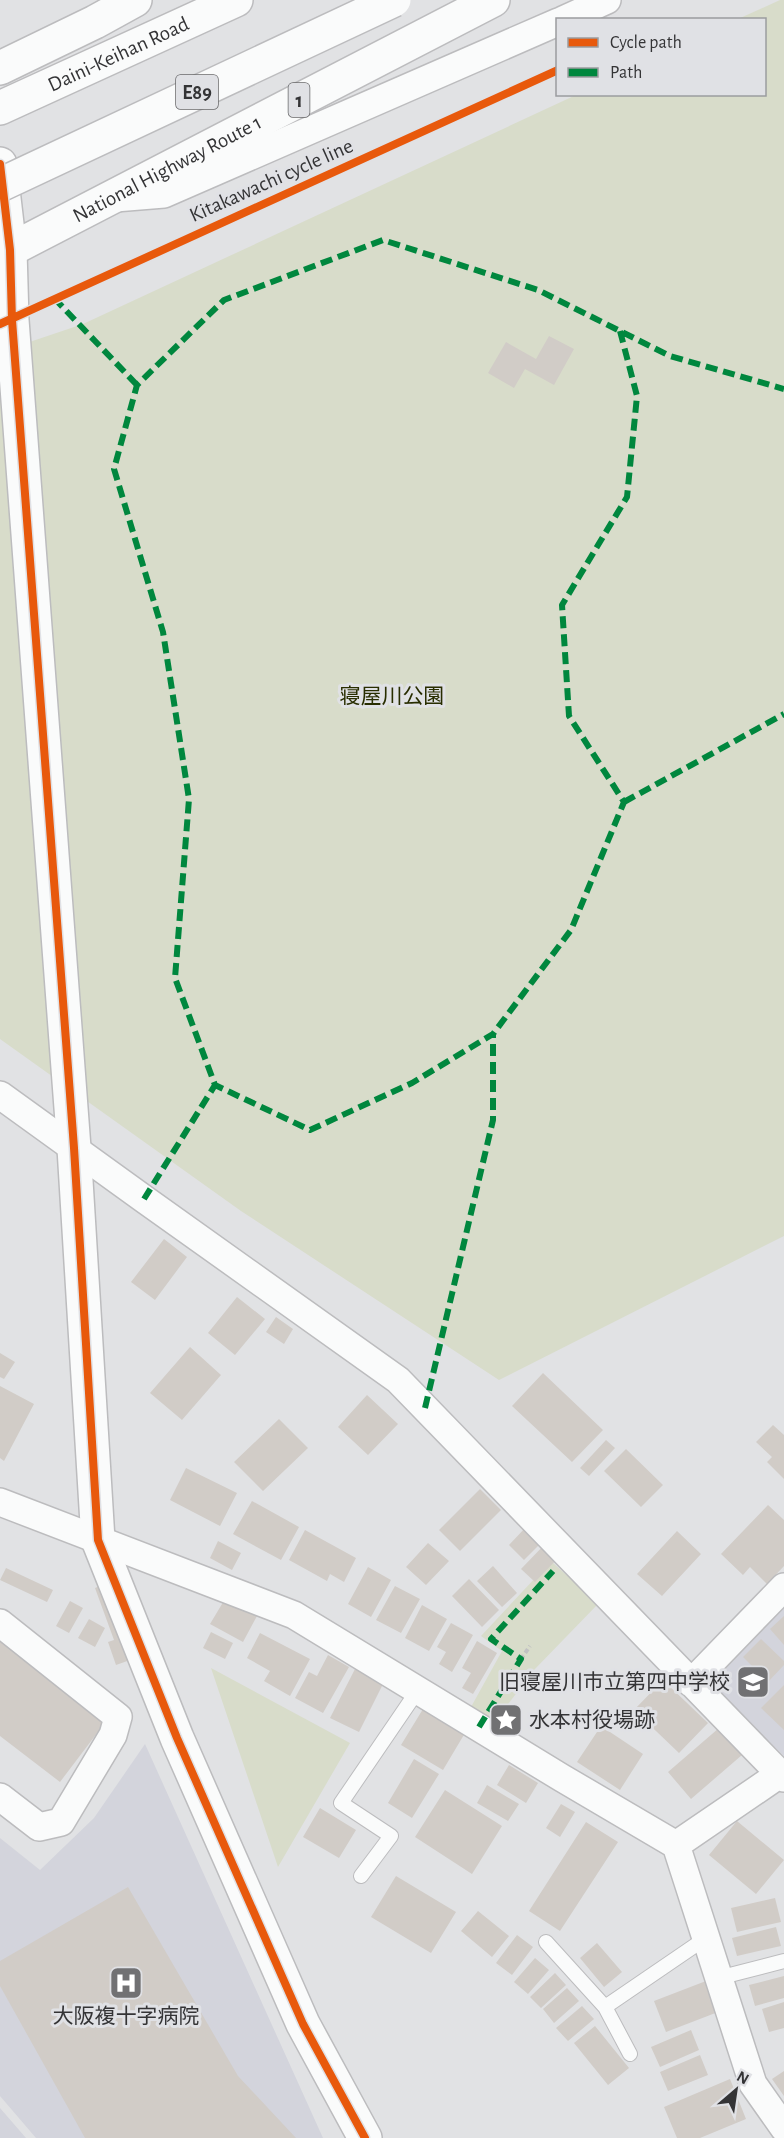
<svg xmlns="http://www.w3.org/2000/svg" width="784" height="2138" font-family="'Alegreya Sans','Noto Sans JP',sans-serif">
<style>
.built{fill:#d3d4dc}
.green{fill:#d8dcca}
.building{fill:#d1ccc7}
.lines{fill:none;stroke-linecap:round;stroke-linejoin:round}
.service-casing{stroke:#bcbcbe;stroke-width:16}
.minor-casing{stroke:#bcbcbe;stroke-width:30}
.tertiary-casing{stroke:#bcbcbe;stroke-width:36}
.trunk-casing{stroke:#bcbcbe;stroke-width:36}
.motorway-casing{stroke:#bcbcbe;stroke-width:36}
.path{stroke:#c1c1c2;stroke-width:4;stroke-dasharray:4.5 3;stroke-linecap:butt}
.service{stroke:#fafbfb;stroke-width:14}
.minor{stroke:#fafbfb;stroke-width:27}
.tertiary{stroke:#fafbfb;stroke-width:33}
.trunk{stroke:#fafbfb;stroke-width:33}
.motorway{stroke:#fafbfb;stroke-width:33}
.motorway-bridge-casing{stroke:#bcbcbe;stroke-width:36;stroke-linecap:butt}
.motorway-bridge{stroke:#fafbfb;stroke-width:33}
.quiet{stroke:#00873e;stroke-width:6;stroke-dasharray:12 6;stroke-linecap:butt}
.cycleway-casing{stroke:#e0e1e5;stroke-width:11}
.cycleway{stroke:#e8590c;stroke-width:8}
.labels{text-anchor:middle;stroke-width:6;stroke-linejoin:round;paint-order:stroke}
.shield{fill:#e0e1e5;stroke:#68686a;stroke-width:1.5}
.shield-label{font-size:20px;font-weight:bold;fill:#343436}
.street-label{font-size:21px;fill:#343436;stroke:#e0e1e5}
.park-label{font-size:21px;fill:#282d00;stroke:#e0e1e5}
.poi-label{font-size:21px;fill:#343436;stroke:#e0e1e5;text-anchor:end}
</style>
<rect width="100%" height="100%" fill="#e1e2e4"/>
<path class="built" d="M784 1608V1756L721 1695 723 1668Z
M145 1744 323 2138H36L0 2096V1838L40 1870 94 1818Z
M0 2108 26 2138H0Z"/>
<path class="green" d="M780 0H784V1236L499 1380 241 1211 0 1039V352L83 324 576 95 764 94V20L738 19Z
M551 1561 598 1604 534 1670 496 1720 471 1707 502 1651 481 1636Z
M211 1668 350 1743 278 1867Z"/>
<path class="building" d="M549 336 574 349 554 385 525 369 514 388 488 373 506 342 536 359Z
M164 1239 187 1257 155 1300 131 1282Z
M237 1297 265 1319 235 1355 208 1333Z
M276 1317 293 1329 284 1344 266 1332Z
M190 1347 221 1375 182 1420 150 1393Z
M0 1353 15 1362 4 1379 0 1377Z
M543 1373 603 1430 572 1462 512 1406Z
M0 1386 34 1404 4 1461 0 1458Z
M367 1395 398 1424 368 1455 338 1427Z
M279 1419 308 1448 263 1491 234 1462Z
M773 1425 784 1435V1479L767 1462 772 1457 756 1442Z
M606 1440 615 1448 589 1476 580 1468Z
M626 1449 663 1485 641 1507 604 1471Z
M186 1468 237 1493 220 1526 170 1500Z
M480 1489 501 1510 460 1551 439 1530Z
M252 1501 299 1527 281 1560 233 1534Z
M768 1505 784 1520V1566L767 1584 750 1567 743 1575 721 1554Z
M526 1527 542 1542 524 1560 509 1545Z
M305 1530 356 1558 344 1582 330 1574 327 1581 289 1560Z
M677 1531 701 1554 662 1596 637 1574Z
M218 1541 241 1553 232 1570 210 1558Z
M547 1542 560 1556 535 1582 521 1569Z
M428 1543 449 1561 426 1585 406 1567Z
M493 1566 517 1593 502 1607 477 1581Z
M368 1567 391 1580 371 1617 348 1604Z
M6 1568 53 1590 47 1602 0 1580Z
M469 1579 499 1610 482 1627 452 1596Z
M105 1584 133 1659 116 1665 108 1642 114 1640 95 1588Z
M395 1586 420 1599 401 1633 376 1620Z
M225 1599 257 1616 243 1642 210 1624Z
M70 1601 83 1608 69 1633 56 1626Z
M422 1605 447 1619 429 1651 405 1638Z
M784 1616V1645L770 1629Z
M89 1619 105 1628 95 1647 78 1638Z
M451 1623 473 1635 452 1672 439 1664 446 1652 437 1647Z
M211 1632 233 1643 225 1659 203 1648Z
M260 1633 310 1659 290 1696 264 1681 270 1671 247 1658Z
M0 1638 107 1720 60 1782 0 1736Z
M761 1639 784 1661V1665L768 1682 743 1657Z
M477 1641 497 1653 473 1694 462 1688 471 1673 462 1668Z
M328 1655 349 1667 323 1713 295 1698 309 1672 317 1676Z
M355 1669 383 1684 359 1732 330 1718Z
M663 1680 708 1723 679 1753 634 1710Z
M784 1685V1730L761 1708Z
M423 1709 465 1733 443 1770 401 1745Z
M601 1726 643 1754 620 1790 577 1762Z
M719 1728 742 1755 691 1799 668 1772Z
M414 1759 439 1774 412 1818 388 1803Z
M509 1765 538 1783 526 1803 497 1785Z
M487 1785 519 1804 508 1821 477 1803Z
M445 1790 502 1826 472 1874 415 1837Z
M561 1804 575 1812 560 1837 546 1828Z
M320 1808 356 1830 339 1858 303 1837Z
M737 1821 784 1860 756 1894 709 1855Z
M586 1822 618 1842 560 1931 529 1911Z
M396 1876 456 1912 431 1953 371 1917Z
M128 1887 238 2076 296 2138H85L0 1986V1961Z
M775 1898 781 1922 737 1932 731 1908Z
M478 1911 509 1936 492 1957 461 1931Z
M776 1927 781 1946 737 1956 732 1938Z
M517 1935 533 1947 512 1975 496 1963Z
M597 1943 622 1972 604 1987 580 1958Z
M535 1958 549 1970 528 1994 514 1982Z
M555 1973 566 1985 541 2008 530 1997Z
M784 1976V1998L755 2006 749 1985Z
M706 1981 718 2012 666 2032 654 2001Z
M567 1988 579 2001 554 2023 543 2009Z
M784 2002V2028L769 2032 762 2009Z
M582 2006 594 2019 568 2041 556 2028Z
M595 2026 629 2068 608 2085 574 2043Z
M691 2030 699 2050 660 2067 651 2047Z
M700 2055 708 2075 668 2091 660 2072Z
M784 2071V2096L772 2079Z
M730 2079 746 2119 700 2138H677L664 2107Z"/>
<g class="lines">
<g class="service-casing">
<path id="service" d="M361 1876 391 1836 341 1803 418 1690
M546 1942 605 2007 630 2054
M718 1978 784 1961
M605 2007 706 1938"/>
</g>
<g class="minor-casing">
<path id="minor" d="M563 20 607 0
M115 198 164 194 558 22
M0 1095 144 1199 398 1380 784 1778
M0 1502 294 1615 562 1778 676 1845 780 1774
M0 1623 118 1717 113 1735 61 1822 39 1827 0 1797
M691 1683 784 1587
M676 1845 753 2084 784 2128"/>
</g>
<g class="tertiary-casing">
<path id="tertiary" d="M0 164 10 250 12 320 74 1148 98 1540 177 1738 303 2024 365 2138"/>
</g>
<g class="trunk-casing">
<g id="trunk">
<path d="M0 68 95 22 135 0"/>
<path id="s1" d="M0 255 493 0"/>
</g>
</g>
<g class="motorway-casing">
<g id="motorway">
<path id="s2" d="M0 108 236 0"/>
</g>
</g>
<path class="path" d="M521 1659 530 1646"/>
<use href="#service" class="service"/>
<use href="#minor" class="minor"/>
<use href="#tertiary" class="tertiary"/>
<use href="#trunk" class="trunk"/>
<use href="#motorway" class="motorway"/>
<g class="motorway-bridge-casing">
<path id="motorway-bridge" d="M0 185 394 0"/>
</g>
<use href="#motorway-bridge" class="motorway-bridge"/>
<path class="quiet" d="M54 298 137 385
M620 331 637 396 627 497 562 605 569 716 624 802 571 930 493 1034 412 1083 310 1130 215 1085 175 978 189 799 163 632 114 469 137 385 224 300 383 240 538 290 670 356 784 389
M624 802 784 714
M144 1199 215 1085
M425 1408 493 1120V1034
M479 1727 521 1659 491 1639 553 1571"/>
<g class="cycleway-casing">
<path id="cycleway" d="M0 164 10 250 12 320 74 1148 98 1540 177 1738 303 2024 365 2138
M0 324 558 70"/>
</g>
<use href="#cycleway" class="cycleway"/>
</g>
<defs>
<g id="school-square" transform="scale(1.725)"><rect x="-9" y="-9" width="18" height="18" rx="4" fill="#717173" stroke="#e0e1e5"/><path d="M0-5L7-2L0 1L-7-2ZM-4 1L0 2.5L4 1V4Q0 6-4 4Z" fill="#fff"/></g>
<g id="sight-square" transform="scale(1.725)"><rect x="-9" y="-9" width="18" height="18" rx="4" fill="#717173" stroke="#e0e1e5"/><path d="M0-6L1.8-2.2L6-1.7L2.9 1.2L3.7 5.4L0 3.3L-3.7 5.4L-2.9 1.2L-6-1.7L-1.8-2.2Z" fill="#fff"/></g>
<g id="hospital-square" transform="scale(1.725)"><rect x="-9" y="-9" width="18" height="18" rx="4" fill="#717173" stroke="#e0e1e5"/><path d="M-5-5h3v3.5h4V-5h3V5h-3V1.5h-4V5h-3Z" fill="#fff"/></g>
</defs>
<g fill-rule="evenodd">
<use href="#school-square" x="753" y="1682"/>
<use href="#sight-square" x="506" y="1720"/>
<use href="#hospital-square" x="126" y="1983"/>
</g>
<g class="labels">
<g class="shield">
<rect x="176" y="75" width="42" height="34" rx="4.5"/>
<rect x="288.5" y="83" width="21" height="34" rx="4.5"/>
</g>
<g class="shield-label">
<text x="197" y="99">E89</text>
<text x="299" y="107">1</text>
</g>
<g class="street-label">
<text dy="7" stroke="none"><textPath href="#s2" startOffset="130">Daini-Keihan Road</textPath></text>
<text dy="7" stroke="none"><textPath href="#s1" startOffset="188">National Highway Route 1</textPath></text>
<text transform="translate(271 180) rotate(-24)" y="7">Kitakawachi cycle line</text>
</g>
<g class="park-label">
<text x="392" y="703">寝屋川公園</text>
</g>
<g class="poi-label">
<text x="730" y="1689">旧寝屋川市立第四中学校</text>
<text x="529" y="1727" text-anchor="start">水本村役場跡</text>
<text x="126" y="2023" text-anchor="middle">大阪複十字病院</text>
</g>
</g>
<rect x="556" y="18" width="210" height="78" fill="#e0e1e5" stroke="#9b9c9f" stroke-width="1.5"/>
<rect x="568" y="38" width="30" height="9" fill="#e8590c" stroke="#9b9c9f" stroke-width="1.5"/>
<text x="610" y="48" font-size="18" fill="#343436">Cycle path</text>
<rect x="568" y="68" width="30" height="9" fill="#00873e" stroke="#9b9c9f" stroke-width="1.5"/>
<text x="610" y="78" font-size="18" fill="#343436">Path</text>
<g transform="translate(736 2090) rotate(29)" stroke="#e0e1e5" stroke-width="4.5" paint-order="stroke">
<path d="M0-4.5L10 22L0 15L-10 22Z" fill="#343436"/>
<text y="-9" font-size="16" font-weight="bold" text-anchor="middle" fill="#343436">N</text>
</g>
</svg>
